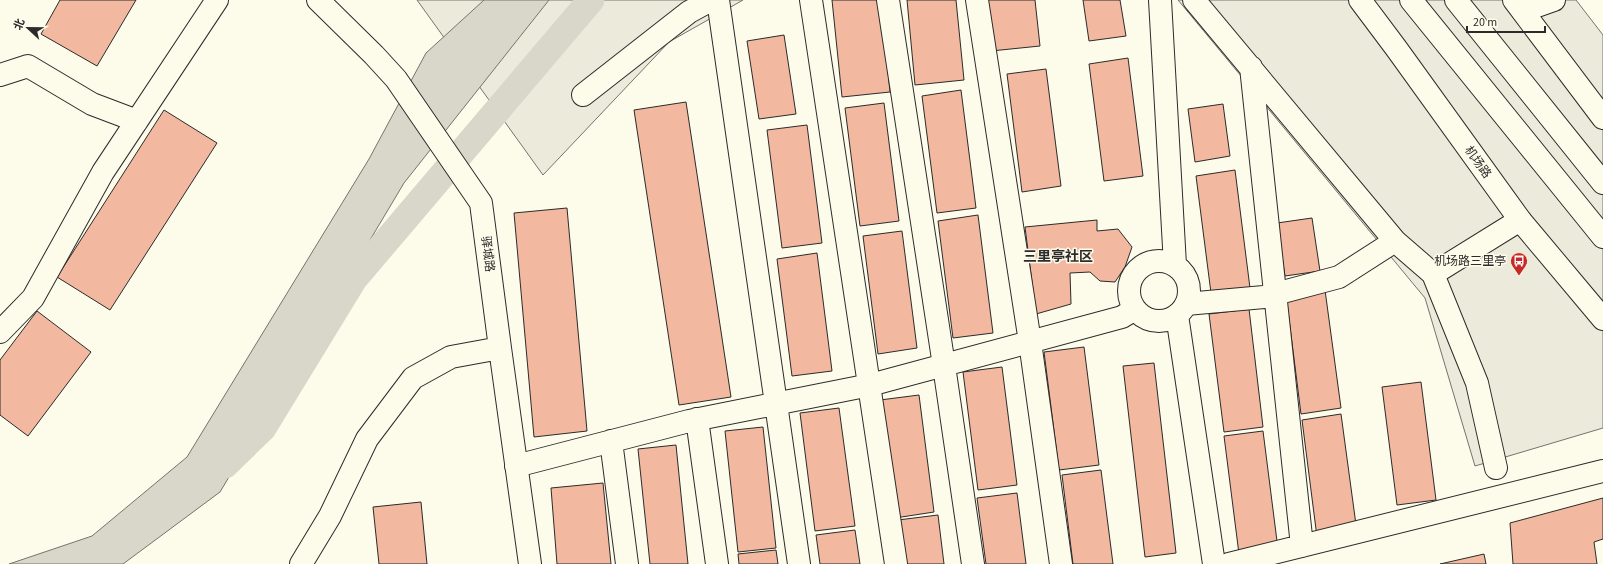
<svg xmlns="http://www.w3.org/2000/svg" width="1603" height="564" font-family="'Source Sans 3','Noto Sans SC',sans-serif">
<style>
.green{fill:#ecebdb;stroke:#74746e}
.water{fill:#d8d7c9;stroke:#74746e}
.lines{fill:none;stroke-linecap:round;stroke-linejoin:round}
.canal{stroke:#d8d7c9;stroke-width:27}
.building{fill:#f2b8a0;stroke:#2b2b2b}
.minor-casing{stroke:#2b2b2b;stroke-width:24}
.major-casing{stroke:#2b2b2b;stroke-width:24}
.minor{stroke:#fdfbea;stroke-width:22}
.major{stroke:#fdfbea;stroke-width:22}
.labels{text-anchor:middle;stroke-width:3;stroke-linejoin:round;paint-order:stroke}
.street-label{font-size:12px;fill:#2b2b2b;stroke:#fdfbea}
.poi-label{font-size:12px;fill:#2b2b2b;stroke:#fdfbea;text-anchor:end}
.quarter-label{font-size:14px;font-weight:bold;fill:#2b2b2b;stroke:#fdfbea}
</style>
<rect width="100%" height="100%" fill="#fdfbea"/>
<path class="green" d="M417 0H743L669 42 543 175Z
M1178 0H1576L1603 35V428L1475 466 1425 298Z"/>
<path class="water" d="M484 0H549L404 183 220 492 123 564H9L92 536 187 457 369 159 426 53Z"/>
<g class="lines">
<path class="canal" d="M225 465 263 428 354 279 591 0"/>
</g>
<path class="building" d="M60 0H136L97 66 41 34Z
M832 0H881L890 92 842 97Z
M907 0H956L964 80 915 85Z
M986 0H1035L1040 46 991 51Z
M1083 0H1120L1126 36 1089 41Z
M784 35 796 114 759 119 747 41Z
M1128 58 1143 176 1104 181 1089 64Z
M1046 69 1061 186 1022 192 1007 74Z
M961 90 976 208 937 213 922 96Z
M686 102 731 397 679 405 634 110Z
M884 103 899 221 860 226 845 108Z
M1223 104 1230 156 1195 162 1188 109Z
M164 110 217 143 110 310 57 277Z
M807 125 822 243 782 248 767 130Z
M1235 170 1250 288 1211 293 1196 176Z
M567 208 587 431 534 437 514 213Z
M978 215 993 333 953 338 938 221Z
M1312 218 1320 271 1285 276 1277 223Z
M1097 220V231L1118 229 1132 247 1125 267 1115 282 1100 281 1090 272 1070 273 1071 304 1036 314 1025 227Z
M902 231 917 348 878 354 863 236Z
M817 253 832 371 792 376 777 259Z
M1325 290 1341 408 1301 414 1286 295Z
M1249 309 1263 427 1224 432 1209 314Z
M37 311 91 352 28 436 0 415V360Z
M1084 347 1099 465 1059 470 1044 352Z
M1154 363 1176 553 1145 557 1123 366Z
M1002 367 1017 485 978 490 963 372Z
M1421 382 1436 500 1397 505 1382 387Z
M919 395 934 512 895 518 880 400Z
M839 408 855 526 815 531 800 413Z
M1341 414 1357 532 1317 537 1302 420Z
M763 427 776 548 738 552 725 431Z
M1263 431 1278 549 1239 554 1224 436Z
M676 445 688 564H650L638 449Z
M1101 470 1113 564H1073L1062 475Z
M603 483 611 564H557L551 488Z
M1017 493 1026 564H986L977 498Z
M1603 498V539L1594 542 1597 564H1513L1510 523Z
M421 502 427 564H379L373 507Z
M938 515 944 564H904L898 520Z
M855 530 860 564H820L816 535Z
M776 550 778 564H739L738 554Z
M1484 554 1486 564H1440Z"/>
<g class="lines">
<g class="minor-casing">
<path id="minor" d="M318 0 374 55 396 79 481 203 500 348 530 564
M718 0 799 564
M811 0 896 564
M888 0 943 359 973 564
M977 0 1030 342 1061 564
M1160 0 1175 265
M1194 0 1395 241 1433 274 1477 383 1496 468
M1523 11 1554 0
M1251 67 1302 546
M0 75 28 66 92 104 137 121
M583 95 689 12 711 0
M1129 291a30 30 0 1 1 60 0a30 30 0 1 1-60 0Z
M1433 274 1520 220
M1186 304 1264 297 1339 277 1395 241
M1177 315 1214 564
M0 332 33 298 103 172 217 0
M697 419 717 564
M611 441 627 564
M516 466 689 421 870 385 1122 317 1135 309
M301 564 330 516 367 439 413 378 451 357 500 348
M1229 564 1603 471"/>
</g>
<g class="major-casing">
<path id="major" d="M1360 0 1396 48 1520 220 1603 319
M1411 0 1603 237
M1456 0 1603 183
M1514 0 1603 118"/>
</g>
<use href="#minor" class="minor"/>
<use href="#major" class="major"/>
</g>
<defs>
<g id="bus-pin" transform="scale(0.9)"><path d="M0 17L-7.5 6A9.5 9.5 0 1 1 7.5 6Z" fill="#c62828" stroke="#fdfbea"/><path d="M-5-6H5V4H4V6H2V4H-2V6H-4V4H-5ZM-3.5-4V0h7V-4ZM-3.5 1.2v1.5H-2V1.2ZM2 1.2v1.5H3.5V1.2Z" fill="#fff"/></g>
</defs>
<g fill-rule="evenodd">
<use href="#bus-pin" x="1519" y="261"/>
</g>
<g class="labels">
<g class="street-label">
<text transform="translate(1478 162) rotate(54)" y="4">机场路</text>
<text transform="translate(488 254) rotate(83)" y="4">驿城路</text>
</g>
<g class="poi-label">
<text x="1506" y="265">机场路三里亭</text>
</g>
<g class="quarter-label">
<text x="1058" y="261">三里亭社区</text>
</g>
</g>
<g transform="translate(28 28) rotate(292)" stroke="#fdfbea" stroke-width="3" paint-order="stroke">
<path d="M0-3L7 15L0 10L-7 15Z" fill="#2b2b2b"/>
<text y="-6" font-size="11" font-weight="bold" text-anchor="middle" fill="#2b2b2b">北</text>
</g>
<path d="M1467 26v6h78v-6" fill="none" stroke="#2b2b2b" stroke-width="2"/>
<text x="1473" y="26" font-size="12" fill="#2b2b2b" stroke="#fdfbea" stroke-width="3" paint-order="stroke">20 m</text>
</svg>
